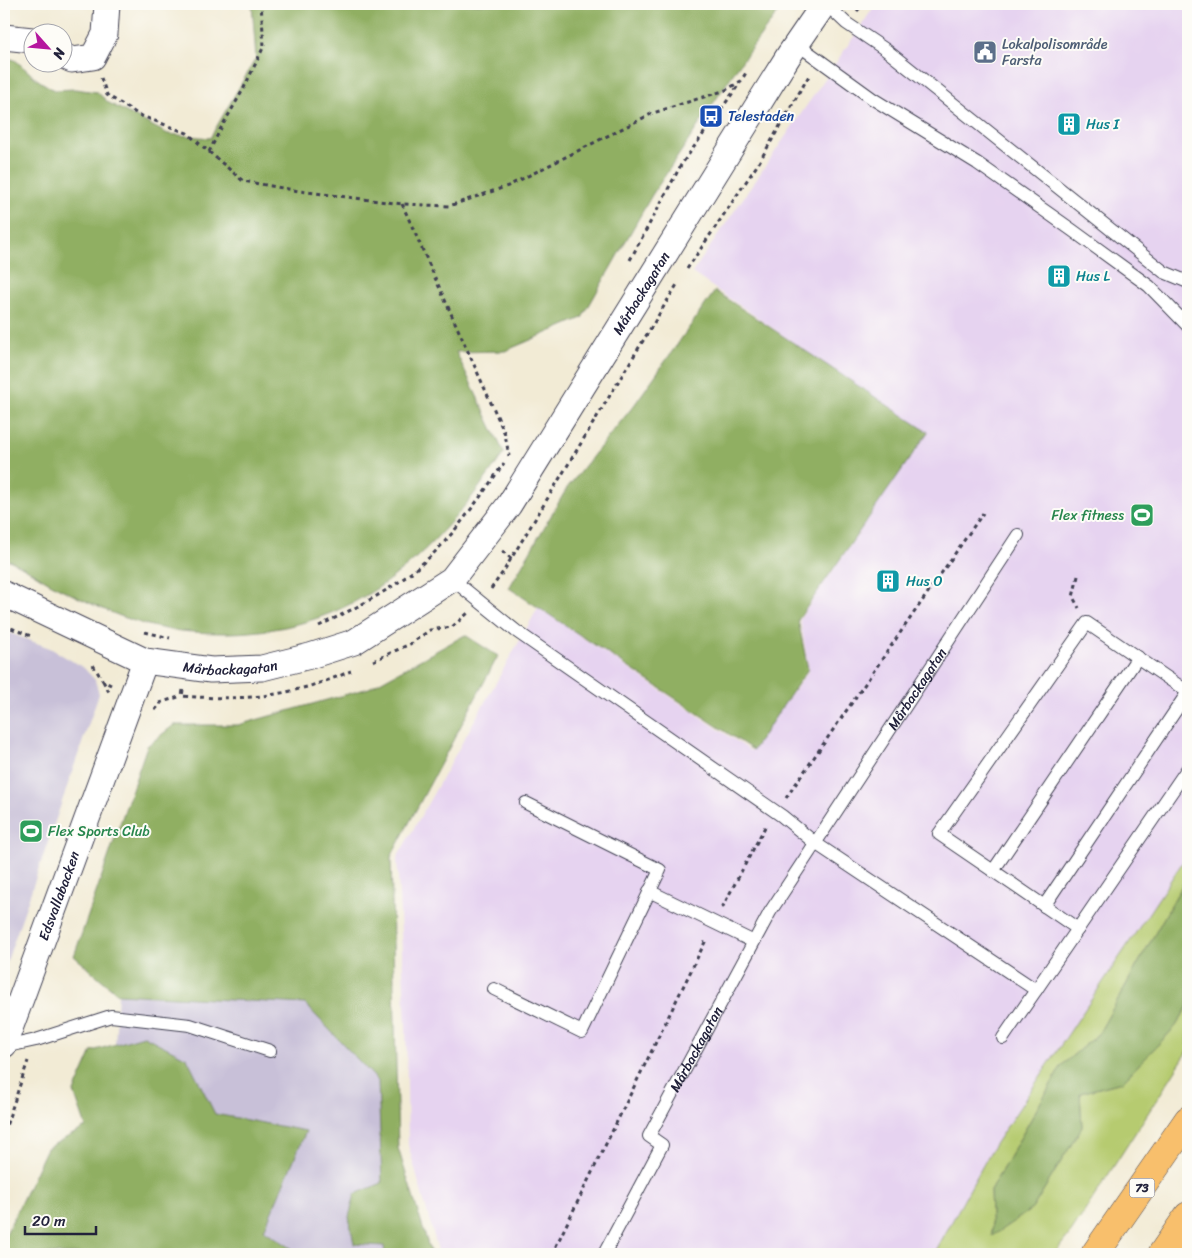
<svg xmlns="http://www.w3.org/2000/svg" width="1192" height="1258" font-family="Sriracha,sans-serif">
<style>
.built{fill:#e6d3f0}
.industrial{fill:#c8c0d8}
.green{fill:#b6cb6f;stroke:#6c7655}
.forest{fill:#90af62;stroke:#59684e}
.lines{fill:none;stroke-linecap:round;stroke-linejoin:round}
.service-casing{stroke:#414052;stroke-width:14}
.minor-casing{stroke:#414052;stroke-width:27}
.motorway-casing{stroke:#414052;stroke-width:29}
.path{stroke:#414052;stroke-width:3;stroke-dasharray:4 4;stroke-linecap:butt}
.service{stroke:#fff;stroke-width:12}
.minor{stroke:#fff;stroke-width:25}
.motorway{stroke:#f8bf6c;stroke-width:28}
.labels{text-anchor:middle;stroke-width:4;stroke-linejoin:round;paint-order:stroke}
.shield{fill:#fdfcf7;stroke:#646373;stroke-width:1}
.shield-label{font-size:12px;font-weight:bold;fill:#22223b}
.service-label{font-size:14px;fill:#4e5e75;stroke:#fdfcf7;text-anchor:start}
.transit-label{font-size:14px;fill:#164399;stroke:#fdfcf7;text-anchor:start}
.culture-label{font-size:14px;fill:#0d838f;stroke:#fdfcf7;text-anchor:start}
.street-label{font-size:14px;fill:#22223b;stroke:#fdfcf7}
.leisure-label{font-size:14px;fill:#27864d;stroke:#fdfcf7;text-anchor:end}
</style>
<rect width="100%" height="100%" fill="#fdfcf7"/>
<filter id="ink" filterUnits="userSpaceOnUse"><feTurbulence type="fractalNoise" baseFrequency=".02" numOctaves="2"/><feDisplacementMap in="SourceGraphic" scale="10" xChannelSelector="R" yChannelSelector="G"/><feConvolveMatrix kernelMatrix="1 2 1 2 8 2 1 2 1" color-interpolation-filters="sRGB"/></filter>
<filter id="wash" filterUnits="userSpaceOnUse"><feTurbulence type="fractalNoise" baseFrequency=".0096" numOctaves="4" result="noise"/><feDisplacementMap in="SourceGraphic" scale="20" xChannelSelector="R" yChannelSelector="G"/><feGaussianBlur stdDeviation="1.12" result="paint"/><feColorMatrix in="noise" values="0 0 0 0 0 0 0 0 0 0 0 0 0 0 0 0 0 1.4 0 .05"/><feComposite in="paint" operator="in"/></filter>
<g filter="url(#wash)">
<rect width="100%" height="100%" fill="#f2ebd5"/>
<path class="built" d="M876 4H1188V854L992 1149 934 1254H439L408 1145 406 1026 397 858 538 608 751 751 809 670 800 619 927 433 692 273Z"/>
<path class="industrial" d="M4 631 50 648 84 668 95 680 99 694 4 970Z
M118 994 305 1004 378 1081 382 1183 355 1194 385 1246V1254H300L264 1230 306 1131 215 1114 187 1058 115 1045Z"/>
<path class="green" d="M1188 854V875L1099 1033 1062 1065 990 1191 992 1235 1032 1209 1082 1127 1080 1093 1122 1082 1176 1026 1188 1006V1051L1072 1231 1054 1254H934L992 1149Z"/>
<path class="forest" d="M252 4H784L737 68 652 195 582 318 505 351 456 352 504 453C434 554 358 632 227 633 200 633 171 632 144 624 119 617 91 604 67 592 45 582 27 567 4 558V57L15 60 38 80 54 90 75 89 97 92 109 103 168 134 210 138 256 58Z
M715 291 928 432 798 620 808 669 753 750 509 588 567 488 635 404Z
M465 635 498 656 391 857 398 1148 431 1254H385L384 1246 354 1244 349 1217 355 1194 382 1183 378 1081 305 1004 118 994 74 956 147 746 174 725H238L369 688Z
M1188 875V1006L1176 1026 1122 1082 1080 1093 1082 1127 1032 1209 992 1236 990 1191 1062 1065 1099 1033Z
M144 1036 187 1058 215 1114 306 1131 264 1230 300 1254H4V1238L47 1148 86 1127 74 1092 92 1051Z"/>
</g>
<g filter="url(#ink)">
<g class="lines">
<g class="service-casing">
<g id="service">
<path d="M826 4 846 23 886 50 1164 272 1188 282"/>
<path d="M797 44 873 99 977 163 1072 230 1149 286 1188 326"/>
<path d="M452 579 516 631 782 816 815 843 1036 990 1003 1038"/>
<path d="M993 871 1138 657"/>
<path d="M649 891 752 941"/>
<path d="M1044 906 1188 692"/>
<path d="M1078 929 939 834 1087 623 1188 692"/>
<path d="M494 989 582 1032 660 870 526 803"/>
<path d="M1036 990 1188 768"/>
<path d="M4 1047 36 1040 111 1016 190 1025 270 1051"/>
<path id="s1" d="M604 1254 662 1145 649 1136 770 912 1018 535"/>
</g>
</g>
<g class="minor-casing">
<g id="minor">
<path d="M4 37 32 40"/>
<path d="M62 55 72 60 93 57 105 34 107 4"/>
<path id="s2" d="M4 594 145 661 211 670 262 668 310 656 354 642 452 579 509 505 789 55 824 4"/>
<path id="s3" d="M4 1045 145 661"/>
</g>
</g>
<g class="motorway-casing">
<path id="motorway" d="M1095 1254 1188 1120
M1162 1254 1188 1216"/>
</g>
<path class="path" d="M857 11 863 4
M101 78 107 95 139 115 187 133 243 181 299 191 402 204 449 206 508 186 653 113 726 90 741 81 747 71
M209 152 221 128 243 90 264 46 261 4
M402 204 505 434 509 456
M630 260 681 165 740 83
M687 269 758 164 810 74
M502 551 512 559
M1078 576 1073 597 1079 608
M491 589 503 572 678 283
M4 625 33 637
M319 626C353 609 389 592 418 567 451 541 480 497 504 463
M145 632 170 638
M373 661 410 644 430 630 452 627 468 613
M93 665 103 681 111 685
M103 681 109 692
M183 690 182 696C248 701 290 697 351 671
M159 703 182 696
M155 710 161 703
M786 798 983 513
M722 908 766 825
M4 1132 28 1061
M552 1254 707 938"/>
<use href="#service" class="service"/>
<use href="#minor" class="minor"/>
<use href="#motorway" class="motorway"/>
</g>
</g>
<defs>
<g id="civic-square" transform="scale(1.25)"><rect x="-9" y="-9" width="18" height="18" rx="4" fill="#5c6f8a" stroke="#fdfcf7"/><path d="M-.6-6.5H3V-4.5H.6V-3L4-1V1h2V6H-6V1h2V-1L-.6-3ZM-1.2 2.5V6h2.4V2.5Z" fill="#fff"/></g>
<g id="bus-square" transform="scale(1.25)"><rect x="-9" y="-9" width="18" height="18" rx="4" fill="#1a4fb4" stroke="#fdfcf7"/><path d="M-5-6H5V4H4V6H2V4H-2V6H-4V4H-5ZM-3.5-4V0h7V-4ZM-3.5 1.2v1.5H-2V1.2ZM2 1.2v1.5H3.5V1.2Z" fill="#fff"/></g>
<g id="building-square" transform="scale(1.25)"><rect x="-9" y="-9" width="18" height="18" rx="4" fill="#0f9aa8" stroke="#fdfcf7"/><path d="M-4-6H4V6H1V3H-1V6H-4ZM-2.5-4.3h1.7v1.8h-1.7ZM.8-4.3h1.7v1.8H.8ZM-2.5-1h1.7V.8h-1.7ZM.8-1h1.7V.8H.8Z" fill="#fff"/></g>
<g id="stadium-square" transform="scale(1.25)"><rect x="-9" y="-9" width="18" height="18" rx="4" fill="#2e9e5b" stroke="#fdfcf7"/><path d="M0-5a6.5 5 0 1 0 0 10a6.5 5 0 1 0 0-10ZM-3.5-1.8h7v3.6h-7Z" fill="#fff"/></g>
</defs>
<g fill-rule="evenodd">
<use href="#civic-square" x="985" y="52"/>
<use href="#bus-square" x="711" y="116"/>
<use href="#building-square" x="1069" y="124"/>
<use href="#building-square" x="1059" y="276"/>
<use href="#stadium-square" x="1142" y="515"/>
<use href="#building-square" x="888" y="581"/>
<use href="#stadium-square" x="31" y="831"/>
</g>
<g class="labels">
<rect class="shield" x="1129.5" y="1178.5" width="25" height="19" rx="4"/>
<g class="shield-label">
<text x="1142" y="1192">73</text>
</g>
<g class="service-label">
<text x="1002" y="49">Lokalpolisområde<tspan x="1002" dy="16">Farsta</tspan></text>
</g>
<g class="transit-label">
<text x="728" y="121">Telestaden</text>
</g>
<g class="culture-label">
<text x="1086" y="129">Hus I</text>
<text x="1076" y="281">Hus L</text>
<text x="906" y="586">Hus O</text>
</g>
<g class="street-label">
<text dy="5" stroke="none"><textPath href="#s2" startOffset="829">Mårbackagatan</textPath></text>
<text dy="5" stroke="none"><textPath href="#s2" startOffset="242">Mårbackagatan</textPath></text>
<text dy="5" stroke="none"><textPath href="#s1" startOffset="661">Mårbackagatan</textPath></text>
<text dy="5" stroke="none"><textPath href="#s3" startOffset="159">Edsvallabacken</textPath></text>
<text dy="5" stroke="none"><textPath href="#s1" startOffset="238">Mårbackagatan</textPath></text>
</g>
<g class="leisure-label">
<text x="1124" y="520">Flex fitness</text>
<text x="48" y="836" text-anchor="start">Flex Sports Club</text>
</g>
</g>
<rect width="1192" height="1258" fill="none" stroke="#fdfcf7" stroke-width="20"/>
<g transform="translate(48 48) rotate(117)"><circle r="24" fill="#fdfcf7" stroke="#a5a5ac"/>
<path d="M0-4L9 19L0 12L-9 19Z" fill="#b5179e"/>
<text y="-8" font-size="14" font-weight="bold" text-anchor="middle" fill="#22223b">N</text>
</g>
<path d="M25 1226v8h71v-8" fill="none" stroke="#22223b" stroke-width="2.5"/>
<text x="32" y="1226" font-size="15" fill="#22223b" stroke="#fdfcf7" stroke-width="4" paint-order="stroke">20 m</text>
</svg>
